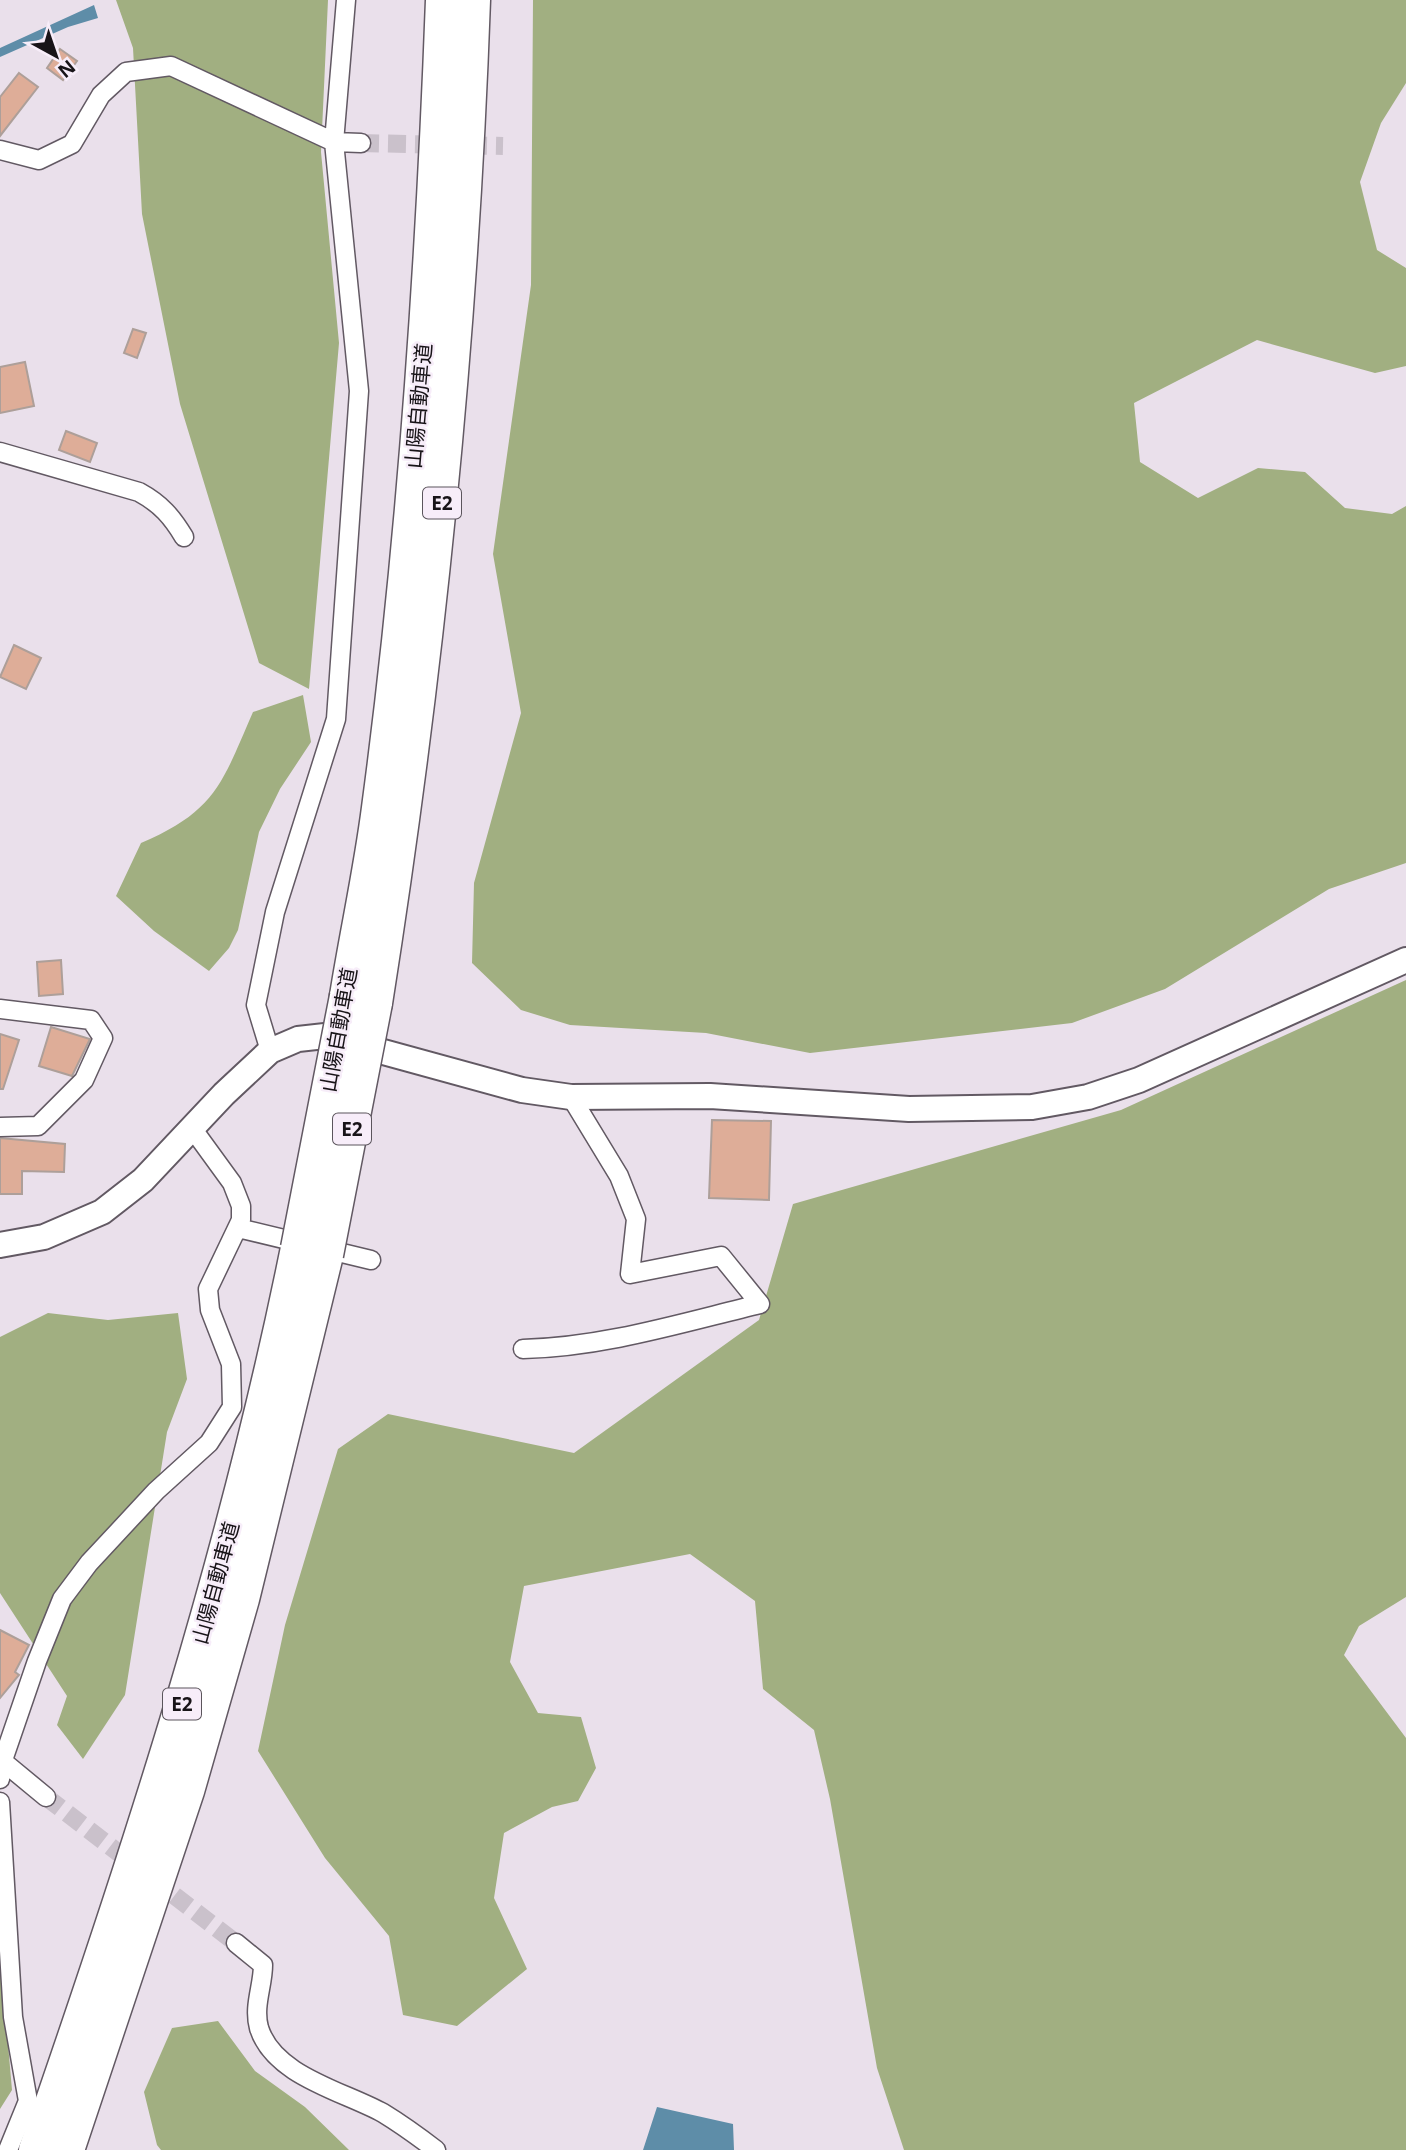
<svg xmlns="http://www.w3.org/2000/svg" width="1406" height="2150" font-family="'Noto Sans','Noto Sans JP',sans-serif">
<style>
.forest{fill:#a1af81}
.water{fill:#5e8da8}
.building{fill:#dead98;stroke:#ad9f99;stroke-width:2}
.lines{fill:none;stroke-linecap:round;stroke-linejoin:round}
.street-tunnel{stroke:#cac1cb;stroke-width:18;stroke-dasharray:18 9;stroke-linecap:butt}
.street-casing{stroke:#625963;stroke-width:21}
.secondary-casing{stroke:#625963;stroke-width:28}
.highway-casing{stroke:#625963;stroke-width:35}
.street{stroke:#fff;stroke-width:18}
.secondary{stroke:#fff;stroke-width:24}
.highway{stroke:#fff;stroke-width:32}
.highway-bridge-casing{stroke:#625963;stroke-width:35;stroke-linecap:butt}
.highway-bridge{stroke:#fff;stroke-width:32}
.labels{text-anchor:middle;stroke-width:5;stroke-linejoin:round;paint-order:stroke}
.shield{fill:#f7edf9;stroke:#5b555c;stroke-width:2}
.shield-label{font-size:19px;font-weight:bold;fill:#181418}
.street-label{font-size:21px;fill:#181418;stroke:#f7edf9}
</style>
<rect width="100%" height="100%" fill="#eae0eb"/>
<path class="forest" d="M116 0H328L321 152 339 343 309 689 259 663 180 404 142 214 133 48Z
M533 0H1406V83L1381 123 1360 182 1377 250 1406 268V366L1375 373 1257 340 1134 403 1140 462 1198 498 1258 468 1305 472 1345 508 1392 514 1406 506V863L1329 889 1165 989 1072 1023 810 1053 706 1033 570 1025 521 1010 472 963 474 883 521 713 493 554 531 285Z
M303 695 311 742 280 789 259 832 238 930 229 948 209 971 154 931 116 896 141 843C216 811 222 783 253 712Z
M1406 980V1597L1359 1626 1344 1655 1406 1738V2150H904L877 2068 830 1799 814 1730 763 1689 755 1601 690 1554 524 1586 510 1662 538 1713 581 1717 596 1768 578 1801 552 1807 504 1833 494 1898 527 1969 457 2026 403 2015 389 1936 325 1858 258 1751 285 1625 338 1449 388 1414 574 1453 759 1320 793 1204 1121 1110Z
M48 1313 108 1320 178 1313 187 1379 167 1432 125 1695 83 1759 57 1725 67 1696 0 1593V1337Z
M0 1793V1953L12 2090 0 2109Z
M218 2021 255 2071 305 2107 349 2150H161L157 2145 144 2092 172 2028Z"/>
<path class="water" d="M94 5 98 18 68 27 0 57V48Z
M657 2107 733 2124 734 2150H643Z"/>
<path class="building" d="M60 49 77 61 63 80 47 68Z
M19 73 38 87 0 136V97Z
M133 329 146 333 137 358 124 353Z
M25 362 34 406 0 413V367Z
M66 431 97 443 90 462 59 450Z
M14 645 41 658 26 689 0 677Z
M61 960 63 994 39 996 37 962Z
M51 1027 90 1039 72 1076 39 1066Z
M0 1034 19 1040 3 1089H0Z
M712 1120 771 1121 769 1200 709 1198Z
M0 1138 65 1144 64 1172 22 1171V1194H0Z
M0 1630 29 1645 15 1672 19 1675 0 1698Z"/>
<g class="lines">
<path class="street-tunnel" d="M361 143 503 146
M46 1797 236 1943"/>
<g class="street-casing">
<path id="street" d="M0 150 39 160 72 144 101 95 126 72 171 66 334 142 361 143
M0 452 139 492C161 504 172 517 184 537
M0 1009 91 1020 103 1038 84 1080 38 1126 0 1127
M270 1051 256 1005 275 912 336 719 359 391 334 142 346 0
M238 1228 371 1260
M523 1349C604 1347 681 1323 760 1304L721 1256 630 1274 636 1219 619 1176 571 1097
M0 1759 46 1797
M0 1779 3 1760 37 1661 62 1599 89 1563 156 1491 209 1443 232 1407 231 1364 210 1310 208 1289 241 1220V1206L232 1183 192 1128
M0 1802 13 2017 28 2101 8 2150
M236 1943 263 1965C263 1986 253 2006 259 2028 274 2076 343 2091 383 2113 401 2124 419 2137 436 2150"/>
</g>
<g class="secondary-casing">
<path id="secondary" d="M0 1245 44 1237 102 1212 143 1180 224 1094 270 1051 298 1039 325 1036 522 1090 571 1097 710 1096 909 1109 1032 1107 1088 1097 1139 1080 1406 960"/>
</g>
<g class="highway-casing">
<path id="highway" d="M346 996C356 933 370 871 378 808 414 540 432 270 442 0
M376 1003C429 667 462 340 474 0
M35 2150C138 1854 235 1556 297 1248
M68 2150 188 1791 243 1599 327 1255"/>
</g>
<use href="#street" class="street"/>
<use href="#secondary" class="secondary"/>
<use href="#highway" class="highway"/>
<g class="highway-bridge-casing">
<path id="highway-bridge" d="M297 1248 346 996
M327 1255 376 1003"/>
</g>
<use href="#highway-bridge" class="highway-bridge"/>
</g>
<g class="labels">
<g class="shield">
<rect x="423" y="487.5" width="38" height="31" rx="5"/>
<rect x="333" y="1113.5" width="38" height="31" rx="5"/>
<rect x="163" y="1688.5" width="38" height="31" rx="5"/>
</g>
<g class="shield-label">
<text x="442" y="510">E2</text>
<text x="352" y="1136">E2</text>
<text x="182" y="1711">E2</text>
</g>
<g class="street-label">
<text transform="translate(419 406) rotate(-85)" y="7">山陽自動車道</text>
<text transform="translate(339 1030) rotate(-80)" y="7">山陽自動車道</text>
<text transform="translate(216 1583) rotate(-75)" y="7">山陽自動車道</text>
</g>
</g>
<g transform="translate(56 56) rotate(140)" stroke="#f7edf9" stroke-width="5" paint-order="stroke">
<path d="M0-5L12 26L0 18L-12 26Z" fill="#181418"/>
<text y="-10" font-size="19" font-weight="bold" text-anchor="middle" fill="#181418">N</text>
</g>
</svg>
